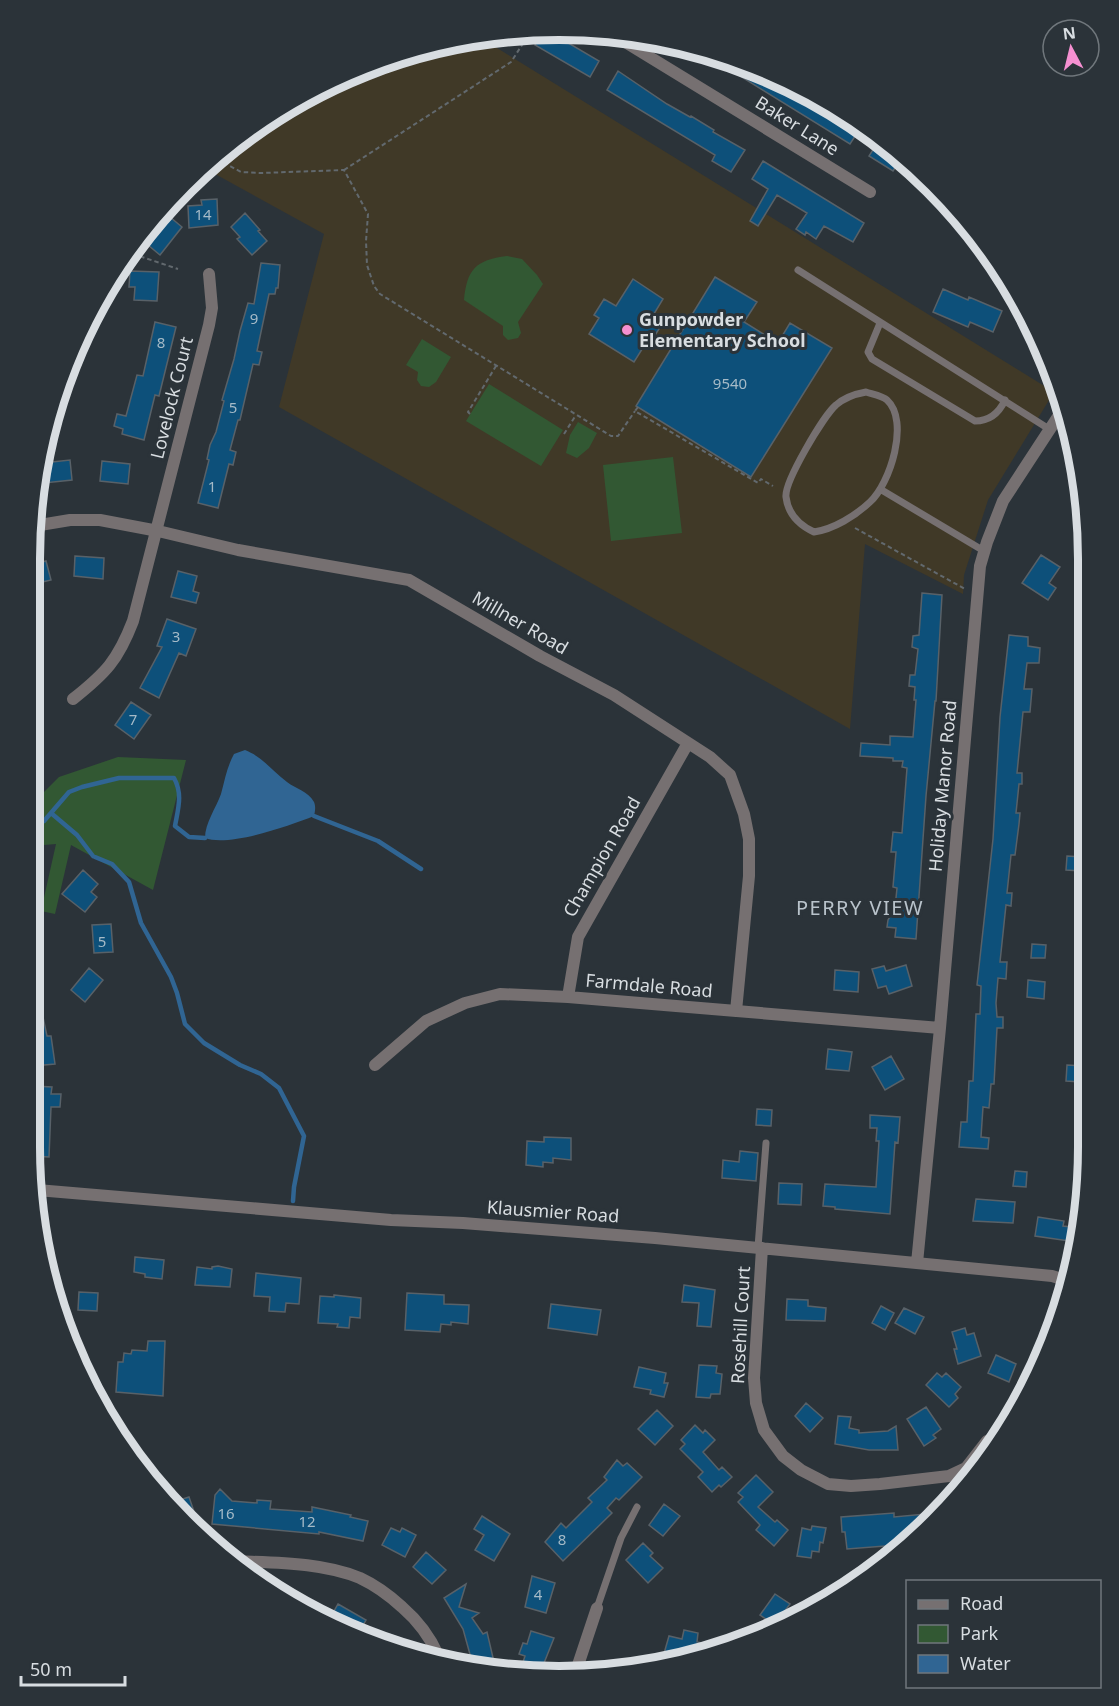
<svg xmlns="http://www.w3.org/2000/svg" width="1119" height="1706" font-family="'Noto Sans',sans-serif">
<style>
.education{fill:#403927}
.green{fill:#325833}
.water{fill:#306593}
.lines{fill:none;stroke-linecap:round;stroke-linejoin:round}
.stream{stroke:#306593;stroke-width:4.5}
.building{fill:#0d507a;stroke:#586168;stroke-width:1.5}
.path{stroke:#62696e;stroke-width:2;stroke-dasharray:4.5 3;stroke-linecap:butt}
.service{stroke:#767071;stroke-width:7}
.minor{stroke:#767071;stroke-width:12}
.poi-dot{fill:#f590d1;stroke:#2b3339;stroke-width:2}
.labels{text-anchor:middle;stroke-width:6;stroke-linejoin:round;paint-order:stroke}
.number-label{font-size:15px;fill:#a5bac7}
.street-label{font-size:18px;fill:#d8dde1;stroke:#2b3339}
.poi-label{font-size:18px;font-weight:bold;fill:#d8dde1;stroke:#2b3339;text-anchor:start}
.neighbourhood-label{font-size:20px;letter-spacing:1.5px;fill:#b9c3cb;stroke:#2b3339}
.rim{fill:none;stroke:#d8dde1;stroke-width:8}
</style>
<rect width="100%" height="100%" fill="#2b3339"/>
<path class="education" d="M481 38 1054 392 988 500 964 575 963 594 865 544 850 729 279 407 324 234 206 169 237 139 326 84 423 48Z"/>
<path class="green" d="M507 256 522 259 537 275 543 284 518 322 521 333 518 338 508 340 503 335V326L464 300C467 270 475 260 507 256Z
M422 339 451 357 436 382 429 387 421 386 417 380 418 372 406 365Z
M489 384 563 430 541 466 466 421Z
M578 422 597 433 589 448 577 458 566 453 570 435Z
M673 457 682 533 611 541 603 465Z
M118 757 186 760 153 890 71 845 55 914 41 911 56 844 32 846V801H35L59 777Z"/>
<path class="water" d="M245 750C263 757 272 771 287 782 296 789 308 791 314 802 316 807 315 811 314 816 289 826 229 847 205 838 205 823 216 808 221 794 225 779 227 767 234 754Z"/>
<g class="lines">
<path class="stream" d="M51 813 77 835 93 856
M314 816 378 841 421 869
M32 825 44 821 69 792 82 787 119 778H174C183 794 178 809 175 826L189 837 205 838
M95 857 112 864 129 882 141 923 171 977 177 993 185 1024 204 1043 240 1065 261 1074 279 1088 304 1136 294 1187 293 1201"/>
</g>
<path class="building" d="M543 32H561L558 37 599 61 590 77 535 45Z
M713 54 730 58 825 101 861 127 850 144 711 58Z
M618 71 667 104 690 117 691 116 714 130 713 132 745 150 731 172 712 161 715 155 607 90Z
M879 140 902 157 893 171 869 156Z
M763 161 864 223 853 242 824 226 816 239 806 232 805 235 796 229 807 213 777 195 758 226 750 221 768 189 752 179Z
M217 199 218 225 189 228 188 206 202 205 201 200Z
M164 212 182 227 160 255 142 240Z
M245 213 260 230 258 231 267 241 252 255 237 239 240 237 231 227Z
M261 263 280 265 278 288H276L275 294H269L257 351 262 352 259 365 253 364 240 420H238L230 450 236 452 233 465 229 464 218 508 198 503 209 460 207 459 210 445 216 432 224 401 222 400 234 359 240 331 248 303 254 304Z
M130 271 159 272 157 301 134 300 135 287H129Z
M715 277 757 302 744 322 778 343 790 323 832 348 751 477 636 406Z
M633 279 663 299 649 322 659 329 647 348 644 346 634 362 589 334 599 318 594 315 604 299 616 306Z
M943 289 968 300 969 297 1002 311 993 332 970 322 968 327 933 312Z
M155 322 176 327 159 396 155 395 144 440 122 434 123 429 114 426 117 414 126 416 137 375 143 376Z
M70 460 72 480 44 483 43 463Z
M102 461 130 464 128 484 100 481Z
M1041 555 1060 567 1049 583 1056 588 1048 600 1022 583Z
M75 556 104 558 103 579 74 576Z
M46 561 51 580 34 584V564Z
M178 571 197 576 193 591 199 593 196 603 171 597Z
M922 593 942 595 936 701H935L926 796 916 939 895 937 896 928 887 927 888 920 895 908 897 888 893 887 896 852H891L893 832 902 833 907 768 902 767 903 761H893V758L860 756 861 743 890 745V736L913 737 916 700H914L915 687 909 686 910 675H915L918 649 912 647 913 636 919 635Z
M167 619 196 629 186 656 179 653 159 698 140 688 162 647 157 646Z
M1009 635 1028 637V646L1040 648 1039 663H1027L1024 689H1032L1030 712H1023L1017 773H1022V784H1019L1016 813H1020L1019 824 1015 855H1011L1007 893H1012L1011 906 1006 905 1000 962H1007L1006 979 998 978 996 1003 997 1017H1003V1028H997L994 1084H991L989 1108 983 1107 981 1137 989 1138 988 1149 959 1147 961 1122H967L969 1081H973L976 1014H980L981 986 977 985 993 839 1000 717Z
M131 702 151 715 134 739 115 725Z
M1067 856 1082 857 1081 871 1066 870Z
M83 870 98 884 91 892 97 897 85 912 62 894Z
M111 924 113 952 94 953 92 925Z
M1032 944 1046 945 1045 958H1031Z
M906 965 912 986 889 994 886 986 878 988 872 969 884 966 886 971Z
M89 968 103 980 85 1002 71 990Z
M835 970 859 972 858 992 834 990Z
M1028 980 1045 982 1044 999 1027 997Z
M36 984 47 1036H51L55 1064 33 1066 31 1050V985Z
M828 1049 852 1052 849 1071 826 1069Z
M891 1056 904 1079 885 1090 872 1067Z
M1067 1065 1083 1066 1081 1082 1066 1081Z
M33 1086 52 1087 51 1094H61L60 1107H51L49 1157 32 1156 30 1147 32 1114H30V1101H32Z
M757 1109 772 1110 771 1126 756 1125Z
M870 1115 900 1117 898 1143 895 1142 890 1214 835 1209V1207L823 1206 825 1184 876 1187 879 1141H876L877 1128H870Z
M544 1137 571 1138V1160L553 1158V1163L543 1162V1167L526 1165 527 1141 544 1142Z
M740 1151 758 1153 756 1181 722 1178 723 1160 739 1162Z
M1015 1171 1027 1172 1026 1187 1013 1186Z
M779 1183 802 1184 801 1205 778 1204Z
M976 1199 1015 1202 1013 1223 973 1221Z
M1038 1217 1064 1221 1063 1226 1081 1228 1076 1242 1035 1236Z
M135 1257 164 1260 162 1279 145 1277V1274L134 1272Z
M218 1266 232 1269 230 1287 195 1285 197 1267 212 1269V1267Z
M256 1273 301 1278 299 1304 286 1303 285 1312 269 1311 270 1297 254 1296Z
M684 1285 715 1290 711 1327 697 1326 699 1303 682 1302Z
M79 1292 98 1293 97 1311 78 1310Z
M407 1293 444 1295V1304L469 1305 468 1324 451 1322V1325L441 1324 440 1332 405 1330Z
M334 1295 361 1298 360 1318 350 1317 349 1328 337 1327 338 1324 318 1323 320 1296 334 1297Z
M787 1299 808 1300V1306L826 1308 825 1321 786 1320Z
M551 1304 601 1310 597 1335 548 1328Z
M881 1306 894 1313 885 1330 872 1323Z
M904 1308 924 1317 915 1334 895 1323Z
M965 1328 967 1335 974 1333 981 1356 958 1364 954 1349H957L952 1332Z
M148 1341H165L163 1396 116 1392 118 1362H123L124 1353 131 1354 132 1350 147 1351Z
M996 1355 1016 1364 1009 1382 988 1373Z
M699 1365 717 1366 716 1373 722 1374 720 1394H711L710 1398 696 1397Z
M639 1367 666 1373 664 1383H668L664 1397 650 1394 651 1390 634 1387Z
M937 1373 942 1377 946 1373 961 1387 955 1394 958 1398 949 1407 926 1385Z
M806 1403 823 1418 810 1432 795 1416Z
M926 1407 941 1429 933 1435 936 1438 924 1446 907 1419Z
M657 1410 673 1426 655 1445 638 1429Z
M838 1416 851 1417 849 1428 859 1430V1433L888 1431 896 1426 898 1450H869L835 1444Z
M695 1425 703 1433 705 1430 715 1440 703 1452 719 1470 722 1467 732 1477 721 1487 719 1485 712 1492 698 1477 703 1472 680 1449 685 1444 681 1440Z
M617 1460 623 1466 627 1463 642 1477 619 1500 616 1498 607 1508 612 1513 563 1561 545 1542 561 1523 566 1528 592 1502 588 1498 607 1480 604 1477Z
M756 1475 773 1492 758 1507 775 1522 777 1520 788 1530 774 1546 756 1530 760 1525 738 1502 743 1497 738 1493Z
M220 1489 232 1501 257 1503V1500L271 1501 270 1509 312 1512V1507L351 1515 350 1517 368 1521 363 1541 319 1532V1534L212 1524 215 1495Z
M189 1497 199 1526 176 1501Z
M664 1504 680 1516 663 1536 649 1525Z
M894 1513V1517L937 1513 909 1536 900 1537V1543L898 1545 847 1549 845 1532H842L841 1517Z
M482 1516 510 1534 494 1561 475 1550 484 1535 474 1529Z
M812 1526 826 1528 823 1543 820 1542 819 1552 812 1551 811 1558 797 1556 802 1528 811 1530Z
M391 1528 400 1532 402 1528 416 1535 405 1557 382 1545Z
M643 1543 653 1553 650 1556 663 1568 648 1583 626 1560Z
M426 1552 446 1570 432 1584 413 1567Z
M532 1576 555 1583 546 1613 525 1607Z
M466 1584 459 1607 479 1613 472 1618 483 1634 487 1632 494 1662 483 1665 476 1663 474 1657 471 1658 463 1629 444 1598Z
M775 1594 790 1604 776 1623 773 1624 760 1615Z
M338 1604 366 1620 357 1636 329 1620Z
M684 1630 698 1633 697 1642 716 1646 678 1660 663 1657 669 1636 682 1639Z
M531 1631 554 1638 542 1668 523 1662 525 1656 519 1654 523 1643 527 1644Z"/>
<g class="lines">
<path class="path" d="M217 159 241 172 261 173 344 170 368 214 366 241 367 265 374 286 380 294 611 436H618L635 411
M344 170 511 62 531 31
M133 254 178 269
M638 407 635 411 758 483 761 479 773 486
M470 414 468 412 496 366
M564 434 576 415
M855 528 965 589"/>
<path class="service" d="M798 270 1049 429
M880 323 868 352 872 359 975 421C989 421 999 413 1005 400
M866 392C872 394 883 396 887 400 910 421 890 484 870 502 855 516 834 529 814 532 799 525 788 514 786 497 784 482 824 415 836 405 845 397 855 394 866 392Z
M880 489 984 551
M758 1247 766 1143
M597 1608 621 1538 637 1507"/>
<path class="minor" d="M612 34 870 192
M34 526 70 520H100L158 531 238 550 409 580 540 656 614 695 710 757 730 775 744 814 749 839V876L736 1011
M73 699C106 673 118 660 133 621L209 325 212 308 209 274
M31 943 38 939
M568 997 578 937 688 743
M375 1065 426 1021 465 1003 500 994 568 997 940 1028
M37 1190 391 1220 463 1223 655 1238 1052 1276 1065 1280
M762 1248 754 1378 756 1403 764 1430 783 1456 801 1470 828 1484 851 1486 880 1484 949 1476 966 1468 987 1441
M917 1263 940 1028 980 566 987 542 1003 501 1065 406
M232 1561C274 1563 321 1562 360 1578 375 1585 390 1596 402 1607 417 1620 430 1637 438 1655
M576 1671 597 1608"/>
</g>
<circle class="poi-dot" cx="627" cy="330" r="6"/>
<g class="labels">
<g class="number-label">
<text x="203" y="220">14</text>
<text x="254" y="324">9</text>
<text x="161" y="348">8</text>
<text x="730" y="389">9540</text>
<text x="233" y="413">5</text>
<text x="212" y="492">1</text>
<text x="176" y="642">3</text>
<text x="133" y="725">7</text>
<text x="102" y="947">5</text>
<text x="226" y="1519">16</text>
<text x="307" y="1527">12</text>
<text x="562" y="1545">8</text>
<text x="538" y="1600">4</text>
</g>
<g class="street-label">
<text transform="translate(797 126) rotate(32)" y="6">Baker Lane</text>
<text transform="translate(172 398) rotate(-76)" y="6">Lovelock Court</text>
<text transform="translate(520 623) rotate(30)" y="6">Millner Road</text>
<text transform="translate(943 786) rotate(-85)" y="6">Holiday Manor Road</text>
<text transform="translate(602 857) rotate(-60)" y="6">Champion Road</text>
<text transform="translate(649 986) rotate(5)" y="6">Farmdale Road</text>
<text transform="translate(553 1212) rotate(4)" y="6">Klausmier Road</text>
<text transform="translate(741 1325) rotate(-87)" y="6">Rosehill Court</text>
</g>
<g class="poi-label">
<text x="639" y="326">Gunpowder<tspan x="639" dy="21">Elementary School</tspan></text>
</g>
<g class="neighbourhood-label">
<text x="860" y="915">PERRY VIEW</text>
</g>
</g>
<path d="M0 0H1119V1706H0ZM559 40H559A519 519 0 0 1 1078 559V1147A519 519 0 0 1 559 1666H559A519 519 0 0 1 40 1147V559A519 519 0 0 1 559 40Z" fill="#2b3339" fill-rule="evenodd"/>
<path class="rim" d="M559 40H559A519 519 0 0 1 1078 559V1147A519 519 0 0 1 559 1666H559A519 519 0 0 1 40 1147V559A519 519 0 0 1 559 40Z"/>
<rect x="906" y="1580" width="195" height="108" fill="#2b3339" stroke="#70777c" stroke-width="1.5"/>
<rect x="918" y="1600" width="30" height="9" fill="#767071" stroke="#70777c" stroke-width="1.5"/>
<text x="960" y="1610" font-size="18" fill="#d8dde1">Road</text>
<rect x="918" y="1625" width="30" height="18" fill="#325833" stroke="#70777c" stroke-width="1.5"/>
<text x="960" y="1640" font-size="18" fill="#d8dde1">Park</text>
<rect x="918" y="1655" width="30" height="18" fill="#306593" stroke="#70777c" stroke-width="1.5"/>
<text x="960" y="1670" font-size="18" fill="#d8dde1">Water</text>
<g transform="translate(1071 48) rotate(353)"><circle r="28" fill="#2b3339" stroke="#70777c" stroke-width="1.5"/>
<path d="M0-4.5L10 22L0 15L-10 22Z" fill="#f590d1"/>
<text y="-9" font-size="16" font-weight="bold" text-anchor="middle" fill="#d8dde1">N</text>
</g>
<path d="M21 1676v9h104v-9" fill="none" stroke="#d8dde1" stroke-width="3"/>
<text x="30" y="1676" font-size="18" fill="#d8dde1" stroke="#2b3339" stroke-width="4.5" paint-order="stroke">50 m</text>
</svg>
